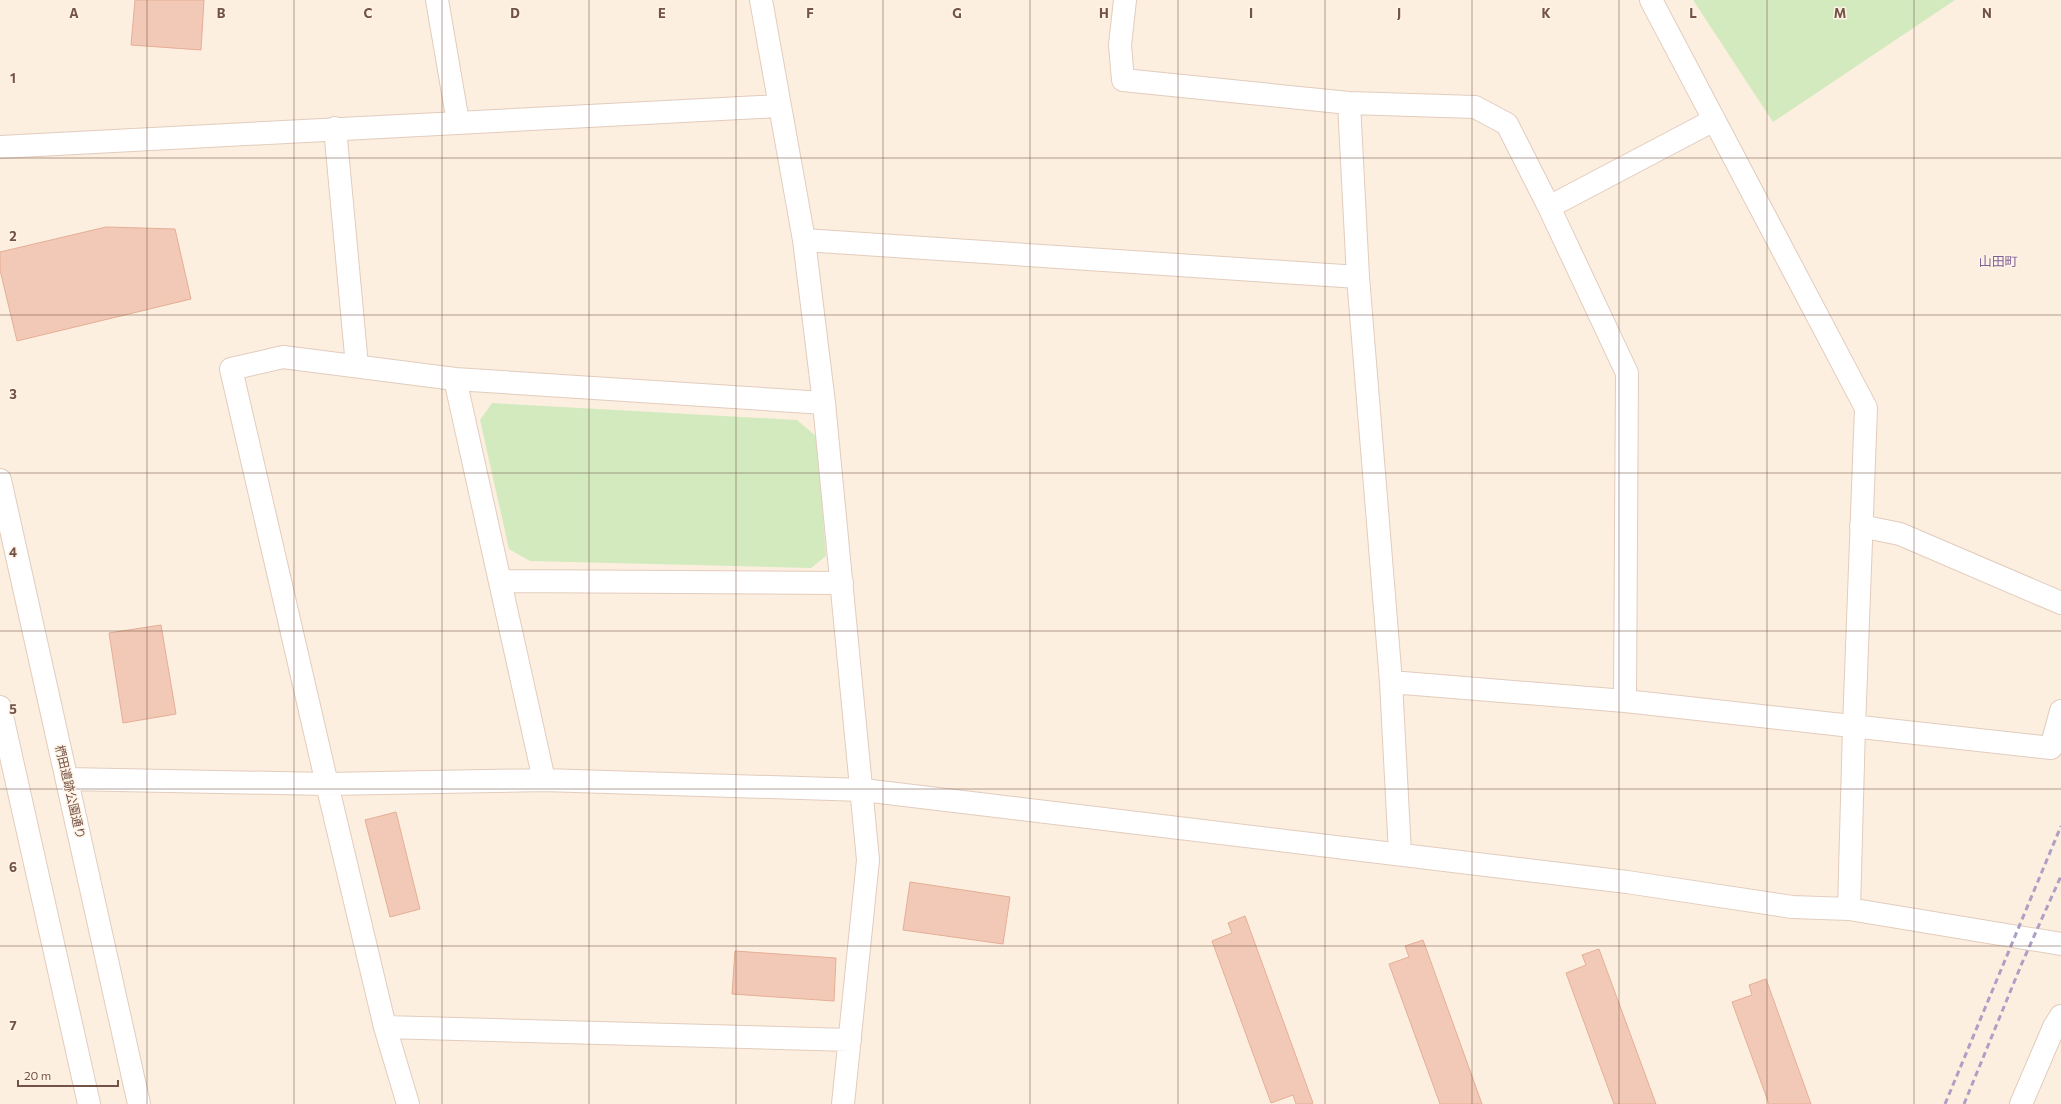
<svg xmlns="http://www.w3.org/2000/svg" width="2061" height="1104" font-family="Commissioner,'Noto Sans JP',sans-serif">
<style>
.green{fill:#d3eabe}
.building{fill:#f2c9b6;stroke:#e5ae96}
.lines{fill:none;stroke-linecap:round;stroke-linejoin:round}
.minor-casing{stroke:#e2ccbe;stroke-width:24}
.minor{stroke:#fff;stroke-width:22}
.rail{stroke:#b09fc5;stroke-width:3;stroke-dasharray:6 4;stroke-linecap:butt}
.grid{fill:none;stroke:#735347;stroke-width:1;stroke-opacity:0.55}
.labels{text-anchor:middle;stroke-width:3;stroke-linejoin:round;paint-order:stroke}
.street-label{font-size:12px;fill:#735347;stroke:#fff3e6}
.neighbourhood-label{font-size:13px;fill:#816297;stroke:#fff3e6}
.grid-label{font-size:13px;text-anchor:middle;font-weight:bold;fill:#735347;stroke:#fff3e6;stroke-width:3;stroke-linejoin:round;paint-order:stroke}
</style>
<rect width="100%" height="100%" fill="#fcefdf"/>
<path class="green" d="M1693 0H1955L1773 122Z
M492 403 797 420 817 437 826 556 811 568 530 561 509 549 480 420Z"/>
<path class="building" d="M135 0H204L201 50 131 45Z
M106 227 175 229 191 299 17 341 0 270V252Z
M161 625 176 714 123 723 109 633Z
M396 812 420 909 390 917 365 820Z
M910 882 1010 897 1003 944 903 930Z
M1245 916 1313 1103 1311 1104H1296L1293 1095 1271 1103 1212 941 1232 933 1228 923Z
M1423 940 1482 1104H1440L1389 964 1409 957 1405 946Z
M1599 949 1656 1104H1614L1566 973 1586 965 1582 955Z
M735 951 836 958 834 1001 732 994Z
M1766 979 1811 1104H1769L1732 1002 1752 995 1749 985Z"/>
<g class="lines">
<g class="minor-casing">
<path id="minor" d="M437 0 458 122
M761 0 804 240 824 403 868 860 843 1104
M1125 0 1120 45 1123 80 1349 103 1475 107 1507 124 1549 207 1627 373 1625 701
M1651 0 1866 408 1854 727 1849 909
M1349 103 1358 277 1391 682 1400 854
M335 128 357 366
M0 147 779 106
M1549 207 1714 120
M804 240 1358 277
M455 379 544 780
M0 480 139 1104
M1861 526 1900 534 2061 603
M500 581 842 583
M1391 682 1625 701 2051 748 2061 711
M0 707 89 1104
M67 779 327 784 231 369 283 357 455 379 824 403
M385 1027 408 1104
M850 1040 385 1027 327 784 544 780 863 790 1627 882 1792 907 1849 909 2061 944
M2021 1104 2054 1027 2061 1016"/>
</g>
<use href="#minor" class="minor"/>
<path class="rail" d="M1945 1104 2061 826
M1964 1104 2022 963 2061 876"/>
</g>
<path class="grid" d="M147 0V1104M294 0V1104M442 0V1104M589 0V1104M736 0V1104M883 0V1104M1030 0V1104M1178 0V1104M1325 0V1104M1472 0V1104M1619 0V1104M1767 0V1104M1914 0V1104M0 158H2061M0 315H2061M0 473H2061M0 631H2061M0 789H2061M0 946H2061"/>
<g class="labels">
<g class="street-label">
<text transform="translate(70 792) rotate(77)" y="4">椚田遺跡公園通り</text>
</g>
<g class="neighbourhood-label">
<text x="1998" y="266">山田町</text>
</g>
</g>
<g class="grid-label">
<text x="74" y="18">A</text>
<text x="221" y="18">B</text>
<text x="368" y="18">C</text>
<text x="515" y="18">D</text>
<text x="662" y="18">E</text>
<text x="810" y="18">F</text>
<text x="957" y="18">G</text>
<text x="1104" y="18">H</text>
<text x="1251" y="18">I</text>
<text x="1399" y="18">J</text>
<text x="1546" y="18">K</text>
<text x="1693" y="18">L</text>
<text x="1840" y="18">M</text>
<text x="1987" y="18">N</text>
<text x="13" y="83">1</text>
<text x="13" y="241">2</text>
<text x="13" y="399">3</text>
<text x="13" y="557">4</text>
<text x="13" y="714">5</text>
<text x="13" y="872">6</text>
<text x="13" y="1030">7</text>
</g>
<path d="M18 1080v6h100v-6" fill="none" stroke="#735347" stroke-width="2"/>
<text x="24" y="1080" font-size="12" fill="#735347" stroke="#fff3e6" stroke-width="3" paint-order="stroke">20 m</text>
</svg>
